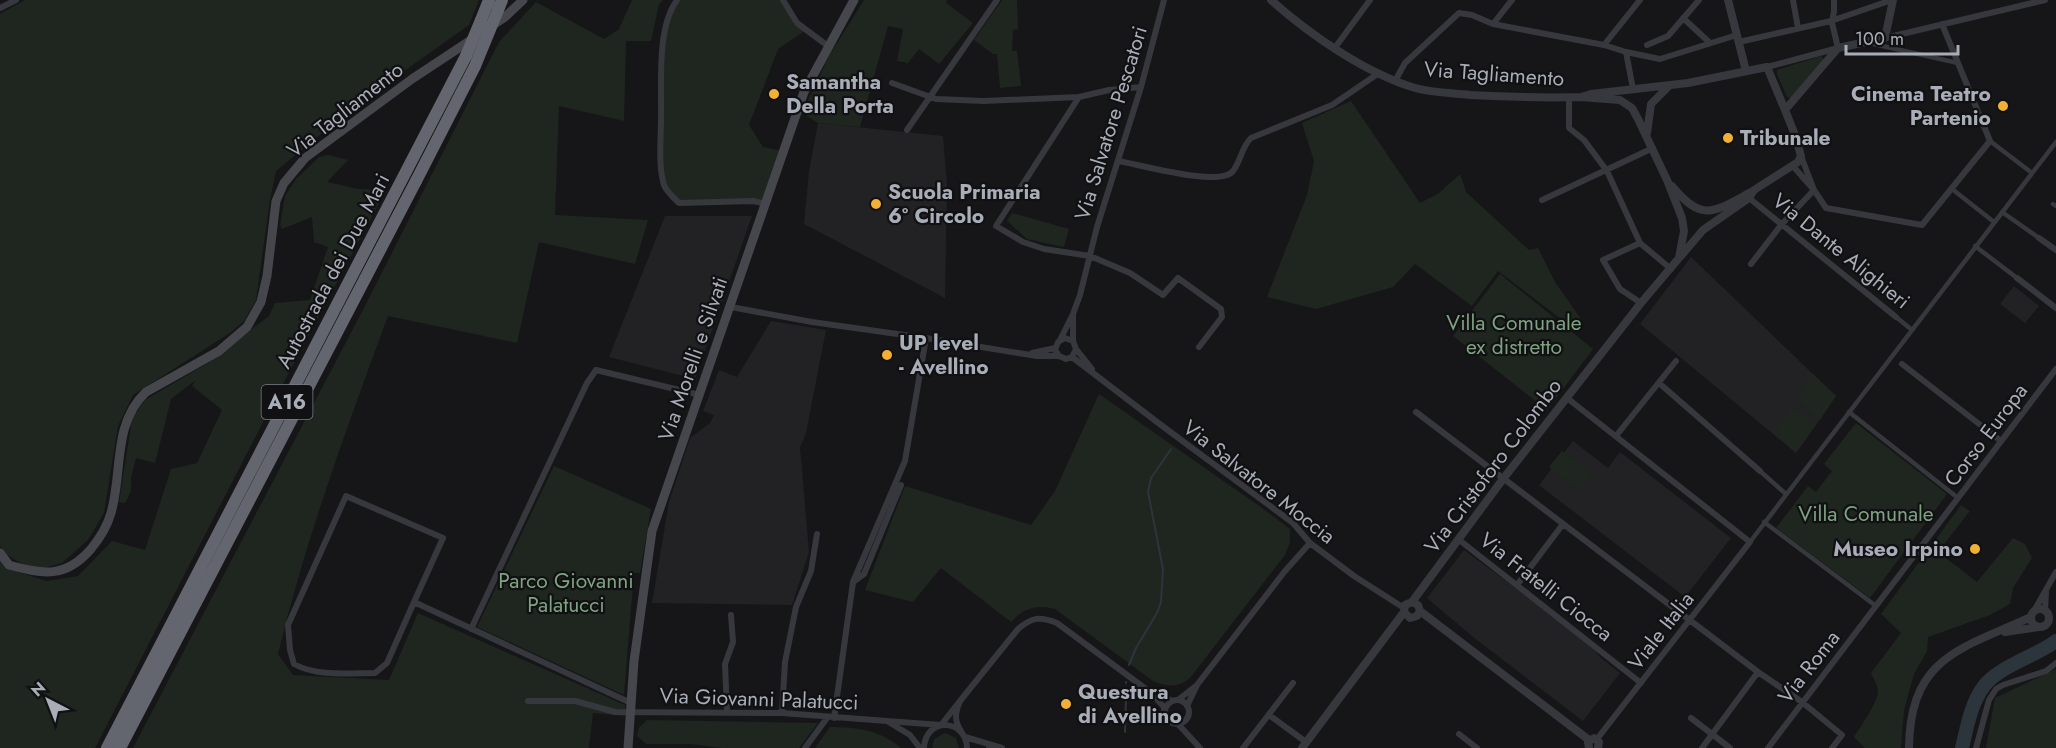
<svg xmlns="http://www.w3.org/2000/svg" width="2056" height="748" font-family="Jost,sans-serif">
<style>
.built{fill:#222225}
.green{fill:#1e261f}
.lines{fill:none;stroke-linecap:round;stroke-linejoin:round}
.stream{stroke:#2c353c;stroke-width:2}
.river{stroke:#2c353c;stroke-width:14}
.pedestrian{stroke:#37383d;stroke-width:4.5}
.minor{stroke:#37383d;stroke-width:6}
.tertiary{stroke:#37383d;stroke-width:8}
.secondary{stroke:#45474d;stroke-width:9}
.motorway{stroke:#63666e;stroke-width:12}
.motorway-bridge{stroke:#63666e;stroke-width:12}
.poi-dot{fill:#f2b134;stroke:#111113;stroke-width:2}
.labels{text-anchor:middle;stroke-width:4.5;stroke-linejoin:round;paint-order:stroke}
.shield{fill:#111113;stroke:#7b7e86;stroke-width:1.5}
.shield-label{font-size:20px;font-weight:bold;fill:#a8adb8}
.street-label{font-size:21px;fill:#a8adb8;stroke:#111113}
.poi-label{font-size:21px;font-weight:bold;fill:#a8adb8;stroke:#111113;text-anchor:start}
.park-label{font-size:21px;fill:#7fa381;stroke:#111113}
</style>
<rect width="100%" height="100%" fill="#161618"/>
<path class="built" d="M818 123 943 136 947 184 945 298 804 224 809 171Z
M665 216H752L695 379 609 357Z
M1691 257 1836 396 1796 453 1640 324Z
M2014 286 2039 306 2025 323 2000 304Z
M771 321 826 330 806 433 800 447 809 552 792 605 652 603 669 502 690 438 710 423 714 415 703 411 719 370 737 377Z
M1573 441 1608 468 1620 452 1731 538 1685 597 1539 485Z
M1464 550 1587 641 1601 658 1620 673 1583 721 1473 637 1427 598Z"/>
<path class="green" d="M25 0H479L469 25 355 106 276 171 270 200 256 300 244 321 230 333 133 395 118 426 104 513 88 540 62 563 44 568 22 564 4 553 0 546V14Z
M632 0H663L659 4 651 41H626L624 121 559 106 555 215 648 220 635 264 539 242 517 343 388 316C347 427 306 538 278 654L293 675 389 680 418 613 625 705 626 716 593 713 589 748H133L366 304 499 42 536 2 604 39 619 29Z
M677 0H783L797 23 806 30 778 49 749 125 763 147 783 151 766 204 679 203 664 186 661 153 662 52 667 22Z
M864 0H947L946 3 973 23 939 64 919 49 908 63 897 61 903 29 888 26 860 127 818 123 802 113 829 56Z
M1002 0H1017L1018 29 1013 30 1012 51H1017L1021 86 1000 88 997 54H993L974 40Z
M1821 56 1824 60 1791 98 1787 97 1777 74V70Z
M1351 101 1420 203 1439 193 1460 174 1466 192 1529 250 1538 248 1555 282 1581 319 1574 329 1498 271 1472 306 1415 264 1393 287 1316 309 1267 297 1307 195 1314 161 1302 123Z
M328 155 348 160 327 182 358 189 386 190 275 399 95 748H0V559L8 569 47 581 78 576 112 541 145 550 171 469 197 463 222 410 192 386 196 380 171 399 155 463 136 458 131 478V491L125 503 119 502 132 419 145 400 208 363 269 316 275 303 310 300 328 247 314 242 312 217 282 229 280 225 285 196 296 179 319 157Z
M1012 213 1069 229 1064 247 1027 239 1007 221Z
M1500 274 1593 349 1547 410 1453 336Z
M1813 374 1836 396 1820 420 1800 403 1799 394Z
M1099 394 1258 505 1290 529V542L1285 555 1190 678C1177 688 1169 687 1153 681L1055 609C1038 604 1023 608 1011 622L941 568 913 602 865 590 905 486 1031 525 1055 491Z
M1795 409 1816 425 1796 453 1773 433 1790 410Z
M1856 423 1947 494 1870 598 1776 528 1808 486 1816 492 1832 471 1824 464Z
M1562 451 1592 474 1579 490 1549 467Z
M554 466 651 509 640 573H634L624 695 477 627Z
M1961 505 1970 511 1938 552 1977 582 2013 538 2025 544 2032 558 2013 588 2010 604 1990 615 1928 637 1927 651 1914 674 1904 710 1901 748H1865L1854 737C1861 726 1876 705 1878 692 1878 686 1874 679 1871 673L1901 633 1881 614Z
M2056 669V748H1986L1995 698Z
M647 720 818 723 799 748H722L691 744H646L637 736 639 728Z
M830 727C856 727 881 730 901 748H815Z
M945 733 956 738 959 748H932L934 739Z"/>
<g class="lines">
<path class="stream" d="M1129 665 1136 648 1157 613 1161 602 1163 569 1148 492 1151 478 1171 449
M1126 683V682
M1125 732 1126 697"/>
<path class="river" d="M1962 748C1967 727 1971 703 1984 686 1998 667 2036 656 2056 641"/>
<path class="pedestrian" d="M1869 43 1958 63
M1990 141 2032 173
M1952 189 1994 222
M2053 204 2056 206
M2002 212 2039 238
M1975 246 2017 278
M1896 317 1912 330
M1849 412 1958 498
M1760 471 1786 494
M1764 522 1876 606
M1750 542 2056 142"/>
<path class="minor" d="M677 0C656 29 662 85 661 119 661 139 658 166 664 185 666 191 674 198 679 203L753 201 766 204
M783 0 797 23 828 46
M1793 0 1798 28
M0 8 16 0
M1683 18 1709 42
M1493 24 1604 45 1626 52 1633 89
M1885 38 2045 0
M1739 42 1831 21 1892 0
M1604 45 1640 0
M1647 45 1668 36 1699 0
M1334 49 1370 0
M1626 52 1660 59 1737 35
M1767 67 1838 48 1832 23 1834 11V0
M1395 81 1405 63 1459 13 1472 15 1493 24 1512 0
M892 83 936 99 984 101 1079 97 1109 90 1141 87
M1079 97 996 226 1023 242 1044 249 1090 256 1130 273 1163 295 1178 278 1221 309 1222 317 1199 347
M1569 97V128L1584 140 1607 171 1640 243 1671 269
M907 130 997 0
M1801 156 1814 190 1826 208 1922 225 1990 141 1942 24
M1118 161C1138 164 1221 188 1233 171 1241 161 1241 148 1251 138L1332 105 1379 73
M1749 198 1896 317
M1542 200 1653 148
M2039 238 2056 250
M1640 243 1603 260 1620 289 1641 303
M1751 264 1781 225 1814 190 1792 165
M2017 278 2056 308
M731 307 812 322 926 338 1037 356H1059L1066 359 1072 357 1076 349 1073 341V314
M1060 340 1073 314 1080 295 1097 227 1141 87 1164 0
M1076 349 1092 369
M1032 353 1055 348
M1059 356 1055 350 1058 342 1065 338 1073 341
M1072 357 1161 425 1293 523 1310 543 1354 576 1404 608
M1902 364 2001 441
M1659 383 1760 471
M1567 398 1750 542 1597 739
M1416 412 1758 672 1802 702 1842 735 1832 748
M1616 436 1676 361
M1458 539 1641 683
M853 582 864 574 901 485
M1517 585 1563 524
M414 602 387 663 375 673C350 673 317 677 294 664L290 650 288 625 346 496 443 538 414 602 631 703
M2034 611 2056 572
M2045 611 2046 592
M471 629 587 383 596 370 700 395
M1197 685 1285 571 1310 543
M1178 700 1197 685 1187 706
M1165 712a12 12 0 1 1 24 0a12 12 0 1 1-24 0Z
M528 701H575L615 712 782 713 887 721
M960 701 1018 629C1032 617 1040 616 1057 623L1150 692
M1164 711V707L1150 692 1173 701
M727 712 725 664 733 642 731 615
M782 713 785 662 796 607 811 571 817 534
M1269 715 1306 742
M834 718 853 582 905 461 926 338
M1691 718 1730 748
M1178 724 1200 748
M1459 734 1477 748
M965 737 1002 748H989
M805 748 827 718
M920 748 910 735 887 721 941 725 960 701C955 713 954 720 961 731
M924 748C925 717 966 718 967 748
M1243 748 1293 683
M1702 748 1758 672
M1768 748 2056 369
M1976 748 1989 700 1996 689 2003 685 2046 671 2056 663"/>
<path class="tertiary" d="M1271 0C1309 34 1365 73 1415 88 1433 93 1452 93 1470 95 1507 97 1544 98 1581 97L1591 94 1688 83 1767 67 1785 110
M1728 0 1746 71
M1647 133 1651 104 1669 86
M1672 186C1702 223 1714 212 1751 192
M1680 257 1703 230 1749 198 1754 190 1798 162 1801 156 1795 135 1785 110 1838 48 1885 38 1893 0
M1412 602 1418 605 1420 611 1417 616 1410 618 1404 612 1405 605 1412 602 1503 479 1641 303 1679 258 1684 231 1682 218 1667 180 1638 119 1632 108 1620 100 1581 97
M2031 618a9 9 0 1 1 18 0a9 9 0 1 1-18 0Z
M1420 611 1589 740
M2005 632 2039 627
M1302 748 1404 612
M1589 748 1588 742 1594 738 1599 742 1598 748
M1909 748C1910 657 1961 649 2031 617"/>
<path class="secondary" d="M490 27 505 17 523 0
M0 553 9 565C43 574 65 579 91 549 100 538 107 527 111 513 123 472 112 424 146 392L219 351 247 327 261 302 267 276 276 201 284 183 305 158 412 79 474 38
M628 748 634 661 652 531 804 92 854 0"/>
<path class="motorway" d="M498 10 502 0
M481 20 489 0
M107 748 466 56
M120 748 416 181"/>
<path class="motorway-bridge" d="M466 56 481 20
M416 181 475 66 498 10"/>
</g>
<g class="poi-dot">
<circle cx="774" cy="94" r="6"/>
<circle cx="2003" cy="106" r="6"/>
<circle cx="1728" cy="138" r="6"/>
<circle cx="876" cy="204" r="6"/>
<circle cx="887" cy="355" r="6"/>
<circle cx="1975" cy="549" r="6"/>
<circle cx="1066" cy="704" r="6"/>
</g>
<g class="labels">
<rect class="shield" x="261.5" y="385" width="51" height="34" rx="4.5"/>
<g class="shield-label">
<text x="287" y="409">A16</text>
</g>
<g class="street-label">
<text transform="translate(1494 74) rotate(4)" y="7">Via Tagliamento</text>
<text transform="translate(345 110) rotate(-38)" y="7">Via Tagliamento</text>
<text transform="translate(1111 123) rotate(-73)" y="7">Via Salvatore Pescatori</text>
<text transform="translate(1841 251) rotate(39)" y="7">Via Dante Alighieri</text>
<text transform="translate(333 271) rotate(-62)" y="7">Autostrada dei Due Mari</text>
<text transform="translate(693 359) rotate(-71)" y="7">Via Morelli e Silvati</text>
<text transform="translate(1986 435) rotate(-53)" y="7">Corso Europa</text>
<text transform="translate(1493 466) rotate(-53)" y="7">Via Cristoforo Colombo</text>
<text transform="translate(1259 482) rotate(38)" y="7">Via Salvatore Moccia</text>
<text transform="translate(1546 587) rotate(38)" y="7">Via Fratelli Ciocca</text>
<text transform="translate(1661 631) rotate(-52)" y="7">Viale Italia</text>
<text transform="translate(1809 667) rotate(-52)" y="7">Via Roma</text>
<text transform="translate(759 699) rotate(2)" y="7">Via Giovanni Palatucci</text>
</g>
<g class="poi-label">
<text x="786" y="89">Samantha<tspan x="786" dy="24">Della Porta</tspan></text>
<text x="1991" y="101" text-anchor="end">Cinema Teatro<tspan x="1991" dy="24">Partenio</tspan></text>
<text x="1740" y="145">Tribunale</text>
<text x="888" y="199">Scuola Primaria<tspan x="888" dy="24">6° Circolo</tspan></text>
<text x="899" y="350">UP level<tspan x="899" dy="24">- Avellino</tspan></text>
<text x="1963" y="556" text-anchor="end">Museo Irpino</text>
<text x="1078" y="699">Questura<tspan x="1078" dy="24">di Avellino</tspan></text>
</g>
<g class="park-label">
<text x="1514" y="330">Villa Comunale<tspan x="1514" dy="24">ex distretto</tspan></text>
<text x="1866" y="521">Villa Comunale</text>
<text x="566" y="588">Parco Giovanni<tspan x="566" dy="24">Palatucci</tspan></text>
</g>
</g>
<g transform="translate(48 700) rotate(318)" stroke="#111113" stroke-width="4.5" paint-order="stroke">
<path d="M0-4.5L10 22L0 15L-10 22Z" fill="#a8adb8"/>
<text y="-9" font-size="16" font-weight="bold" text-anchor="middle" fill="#a8adb8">N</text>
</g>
<path d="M1846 45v9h112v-9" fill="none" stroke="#a8adb8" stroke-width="3"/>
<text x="1855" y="45" font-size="18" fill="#a8adb8" stroke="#111113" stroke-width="4.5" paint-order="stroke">100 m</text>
</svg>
